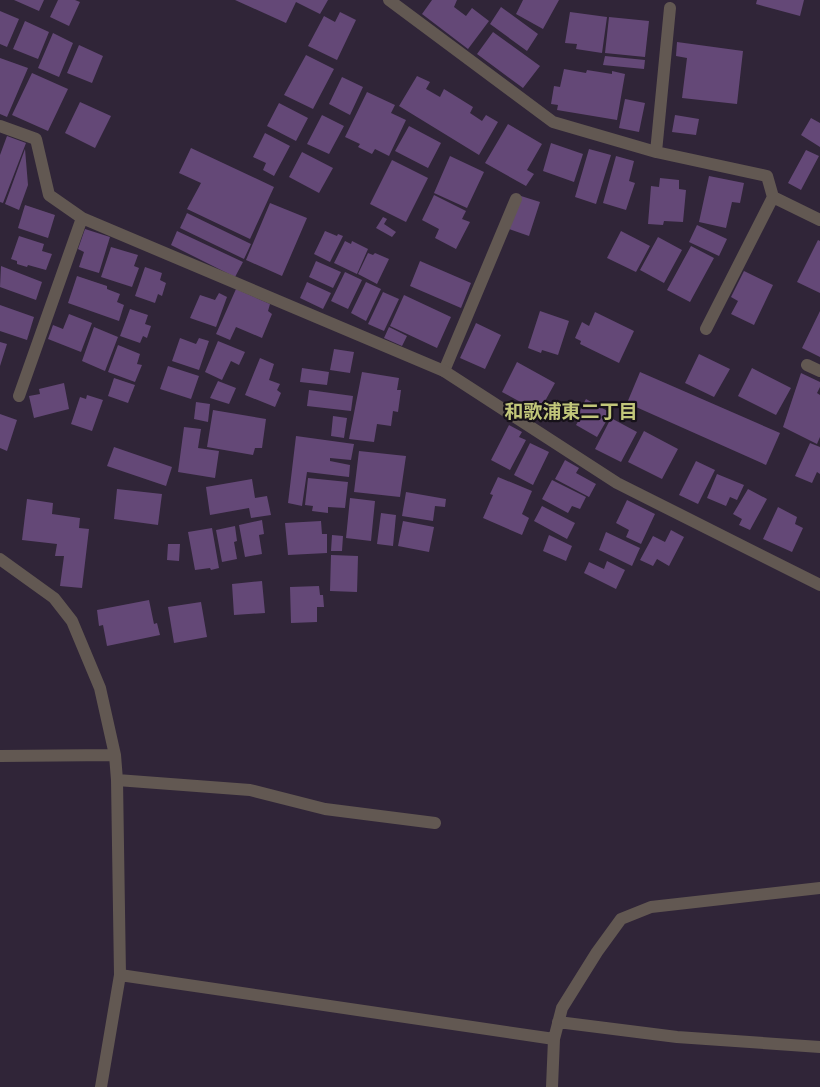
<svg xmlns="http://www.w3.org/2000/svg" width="820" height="1087" font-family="Montserrat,'Noto Sans JP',sans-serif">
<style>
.building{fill:#644877}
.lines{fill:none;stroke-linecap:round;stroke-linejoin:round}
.service{stroke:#625852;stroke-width:12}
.minor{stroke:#625852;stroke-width:12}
.labels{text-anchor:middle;stroke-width:4.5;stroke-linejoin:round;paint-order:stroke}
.neighbourhood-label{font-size:19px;font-weight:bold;fill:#c2c77a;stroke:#161119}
</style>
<rect width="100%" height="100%" fill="#302538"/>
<path class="building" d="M14 0H44L39 11Z
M58 0H75L80 2 69 26 50 17Z
M235 0H328L320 14 296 2 286 23Z
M432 0H457L454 7 466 16 472 8 489 21 468 49 422 14Z
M523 0H559L543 29 516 14Z
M757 0H804L800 16 756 4Z
M501 7 538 34 527 51 490 24Z
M0 11 19 19 7 47 0 44Z
M340 12 356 20 337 60 308 46 324 16 335 22Z
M570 12 607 17 602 53 576 49 577 44 565 43Z
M609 17 649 21 645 57 605 53Z
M25 21 49 32 38 59 13 49Z
M493 32 540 66 523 88 477 54Z
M53 33 73 43 59 77 38 68Z
M677 42 743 51 737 104 682 98 687 58 676 56Z
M79 45 103 56 92 83 67 73Z
M306 55 334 69 313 109 284 95Z
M605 56 645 60 644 69 603 65Z
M0 58 28 68 7 117 0 114Z
M564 69 586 73 587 70 612 74V71L625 74 617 120 557 110 558 105 551 104 554 86 560 87Z
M32 73 68 89 48 131 12 115Z
M417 76 430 82 426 89 440 97 444 89 473 107 470 113 482 121 486 115 498 122 479 155 399 106Z
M342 77 363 87 350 115 329 104Z
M367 92 395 105 391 113 406 120 389 156 375 149 372 154 358 147 360 144 345 137Z
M625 99 645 103 639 132 619 128Z
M80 102 111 116 95 148 65 133Z
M279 103 308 118 296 141 267 126Z
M322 115 344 126 329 154 307 144Z
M675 115 699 119 696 135 672 132Z
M811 118 820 123V147L801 135Z
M508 124 542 144 527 170 534 174 526 186 485 163Z
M409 126 441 143 428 168 395 151Z
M265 133 290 146 274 176 263 170 266 163 253 157Z
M7 136 26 143 3 203 0 202V155Z
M551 143 583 154 574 182 543 171Z
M191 148 274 187 250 239 187 209 201 183 179 173Z
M25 149 28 185 19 210 5 204Z
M589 149 611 155 596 204 575 197Z
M806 150 819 156 801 190 788 183Z
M302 152 333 168 319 193 289 177Z
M450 156 484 172 467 208 434 193Z
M616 156 634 161 629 181 635 183 626 210 603 203Z
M392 160 428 178 406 222 370 204Z
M709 176 744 183 740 203 732 202 726 228 699 222Z
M660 178 679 180V189L686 190 683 222 664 221 663 225 648 224 651 186 659 187Z
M434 195 466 211 462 219 470 222 456 249 435 238 439 229 422 220Z
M521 196 540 202 529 236 509 229Z
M270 203 307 218 282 276 246 260Z
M25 205 55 215 48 238 18 228Z
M187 213 251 244 244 259 180 228Z
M383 217 387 219 384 224 396 232 392 237 376 228Z
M697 225 727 239 719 256 689 242Z
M85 229 110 237 99 273 79 267 84 252 78 249Z
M177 231 243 262 235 277 171 245Z
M325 231 337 236 338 234 343 236 330 262 314 254Z
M621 231 650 246 636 272 607 258Z
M19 236 44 244 42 251 52 254 46 270 28 265 27 267 17 264V261L11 259Z
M658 237 682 250 664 283 640 270Z
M818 240 820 241V293L797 282Z
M345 241 351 244 352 241 368 249 357 274 334 263Z
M691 246 714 258 690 302 667 290Z
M111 247 138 255 134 266 139 268 132 287 101 277Z
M368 253 373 255 375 253 389 259 377 284 358 274Z
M316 261 341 272 333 288 309 277Z
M420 261 471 283 461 308 410 286Z
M1 266 42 282 36 300 0 287Z
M145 267 162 273 160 280 166 283 162 296 158 294 155 303 135 296Z
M744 271 773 285 754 325 731 314 738 301 731 297Z
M345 272 362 280 348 309 331 301Z
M77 276 107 286V289L120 294 117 302 124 305 119 321 68 303Z
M307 282 331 293 323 309 300 298Z
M366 282 381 289 366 321 351 313Z
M236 289 270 304 268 311 272 314 262 338 236 327 230 340 216 334Z
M383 292 399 299 384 331 368 324Z
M219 293 227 297 216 327 190 318 200 295 215 300Z
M404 295 451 317 437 348 390 326Z
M0 305 34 317 27 340 0 331Z
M130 309 148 315 145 324 151 326 147 338 143 336 140 343 120 336Z
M540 311 569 321 558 355 542 350 541 353 528 348Z
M820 311V357L802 348Z
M595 312 634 331 619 363 580 344 581 341 575 338 582 322 589 326Z
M69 314 92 323 81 352 48 339 53 325 63 329Z
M476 323 501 335 485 369 460 358Z
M94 327 118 337 105 371 82 361Z
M389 327 407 336 402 346 384 338Z
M180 338 196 344 199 338 209 341 199 370 172 361Z
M218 341 245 352 239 365 231 361 222 380 205 372Z
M0 342 7 344 0 366Z
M118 345 140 354 137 364 142 365 135 382 108 372Z
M334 349 354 352 350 373 330 370Z
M699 354 730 369 714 397 685 383Z
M260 358 274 364 269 380 280 384 277 390 281 393 275 407 245 395Z
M517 362 555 383 539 412 502 392Z
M168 366 199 376 191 399 160 389Z
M302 368 329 372 327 385 300 382Z
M752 368 791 388 776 415 738 396Z
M362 372 399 378 397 390H401L398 412 393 411 391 426 377 424 374 442 349 439Z
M640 372 780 433 766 465 627 403Z
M801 373 820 382V387L817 393 820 395V437L817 444 783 427Z
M114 378 135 385 128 403 108 396Z
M218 381 236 388 229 404 210 398Z
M64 383 69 409 34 418 29 396 40 394 39 389Z
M309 390 353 396 351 411 307 406Z
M87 395 103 400 92 431 71 424 80 397 86 399Z
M586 399 611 413 597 437 576 425 581 416 578 414Z
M196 402 210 404 208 422 194 419Z
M213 410 266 419 262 448H255L253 455 207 447Z
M0 414 17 420 7 451 0 448Z
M333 416 347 418 344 438 331 436Z
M611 418 637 432 621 462 595 449Z
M509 425 522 432 519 437 526 440 510 470 491 460Z
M184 427 201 429 198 448 219 451 215 478 178 472Z
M644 431 678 449 662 479 628 462Z
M296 436 354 444 351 460 330 458V461L350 465 349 477 307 472 302 506 288 503Z
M530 443 549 452 533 485 514 475Z
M810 443 820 447V474L817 472 812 483 795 476Z
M114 447 172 467 166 486 107 466Z
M359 451 406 456 400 497 354 492Z
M565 460 579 468 576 473 596 484 589 497 555 479Z
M696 461 715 470 698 504 679 495Z
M717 474 744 485 737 500 730 497 726 506 707 498Z
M498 477 532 491 522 514 529 518 522 535 483 518 493 495 490 494Z
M308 478 348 482 345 508 328 507V513L312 511 313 506 305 505Z
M252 479 255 498 267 496 271 515 251 518 249 508 210 515 206 487Z
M552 480 586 497 580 509 572 506 568 513 542 499Z
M117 489 162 494 158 525 114 519Z
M748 489 767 499 750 530 739 525 742 519 733 514Z
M406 492 446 499 445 507 435 506 433 521 402 516Z
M350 498 375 501 371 541 346 538Z
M27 499 53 503 52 514 80 518 79 528 89 529 82 588 60 586 64 556H55L57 544 22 540Z
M627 500 655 514 641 544 626 537 629 530 616 523Z
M542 506 575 523 567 539 534 521Z
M778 507 797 517 795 524 803 528 792 552 763 539Z
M381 513 396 515 393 546 377 544Z
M262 520 264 534 259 535 262 554 245 557 239 525Z
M321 521 322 534H327V553L288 555 285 523Z
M403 521 434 527 429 552 398 546Z
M235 526 237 541 234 542 237 559 222 562 216 530Z
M212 528 219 568 211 570 210 568 195 570 188 532Z
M671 530 684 537 669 566 657 559 653 566 640 560 653 536 665 542Z
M606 532 640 548 632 566 599 550Z
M332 535 343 536 342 551H331Z
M549 535 572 546 566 561 543 551Z
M168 544H180L179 561 167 560Z
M331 555 358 556 357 592 330 591Z
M607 561 625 570 616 589 584 573 589 562 604 569Z
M262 581 265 613 234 615 232 584Z
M319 586 320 595H323L324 607H317V622L291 623 290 587Z
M149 600 154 624 157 623 160 635 107 646 103 625 99 626 97 610Z
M201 602 207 637 174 643 168 607Z"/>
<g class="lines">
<path class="service" d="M807 365 820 371
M444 371 516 199"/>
<path class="minor" d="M389 0 553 122 656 152
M670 8 656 152 767 176 773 197
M0 126 36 139 49 195 82 218 19 396
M82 218 444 371 617 483 820 585
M706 329 773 197 820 220
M0 559 54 598 72 621 100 688 115 755
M0 756 115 755 117 780 250 790 325 809 435 823
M120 975 554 1039
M558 1022 677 1037 820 1047
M101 1087 120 975 117 780
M552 1087 554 1039 562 1008 597 952 621 919 651 907 820 888"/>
</g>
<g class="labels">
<g class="neighbourhood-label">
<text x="571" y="418">和歌浦東二丁目</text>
</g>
</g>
</svg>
